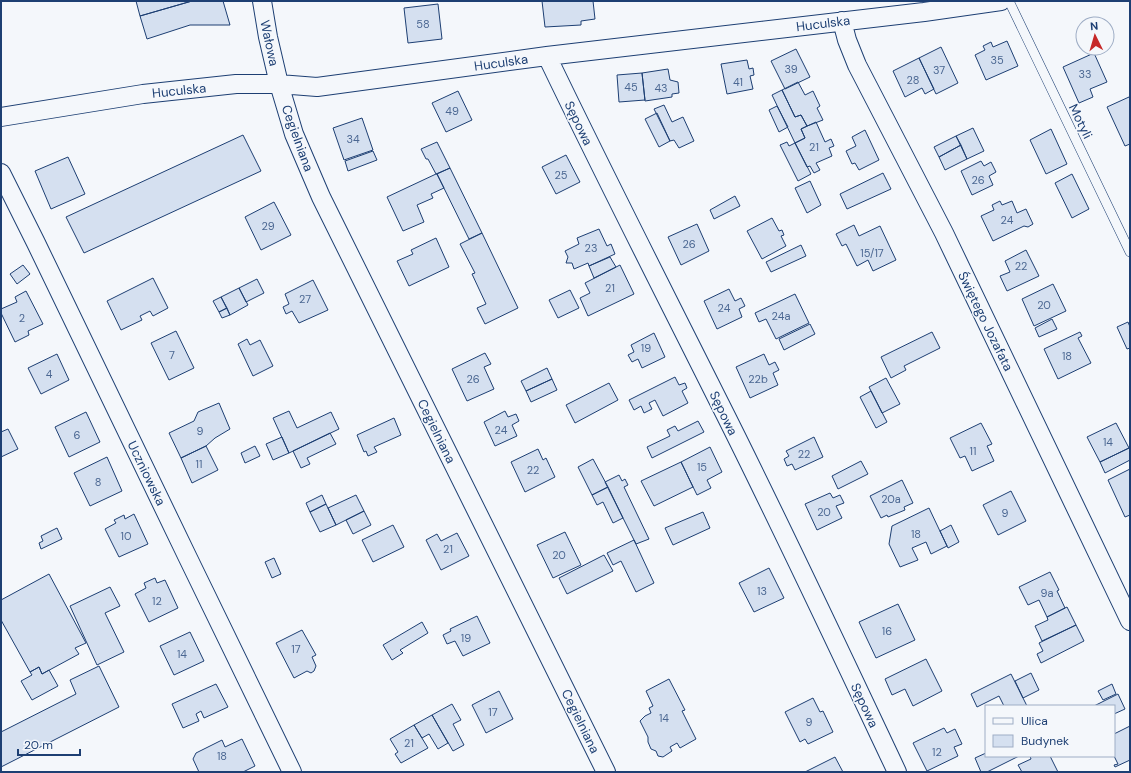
<svg xmlns="http://www.w3.org/2000/svg" width="1131" height="773" font-family="'DM Sans',sans-serif">
<style>
.building{fill:#d5e0f0;stroke:#1d3f73}
.lines{fill:none;stroke-linecap:round;stroke-linejoin:round}
.lane-casing{stroke:#1d3f73;stroke-width:10}
.street-casing{stroke:#1d3f73;stroke-width:20}
.lane{stroke:#f4f7fb;stroke-width:9}
.street{stroke:#f4f7fb;stroke-width:18}
.labels{text-anchor:middle;stroke-width:3;stroke-linejoin:round;paint-order:stroke}
.number-label{font-size:11px;fill:#4b6792}
.street-label{font-size:13px;fill:#1d3f73;stroke:#f4f7fb}
</style>
<rect width="100%" height="100%" fill="#f4f7fb"/>
<path class="building" d="M136 1H192L140 16Z
M192 1H223L230 25H190L147 39 140 16Z
M542 1H593L595 19 581 21V25L545 27Z
M438 4 442 39 408 43 404 8Z
M1007 41 1018 66 986 80 975 55 985 50 983 46 991 42 993 47Z
M941 47 958 83 936 94 919 58Z
M796 49 810 77 785 89 771 61Z
M1094 53 1107 82 1090 89 1093 97 1079 103 1063 67Z
M919 58 934 89 925 94 922 88 905 97 893 71Z
M747 60 749 69 753 68 754 75 750 76 753 89 727 94 721 64Z
M668 69 670 80 678 82 679 93 672 94V97L645 101 642 73Z
M642 73 645 100 619 102 617 75Z
M798 82 805 95 813 91 820 106 817 108 823 120 807 126 801 115 795 117 782 90Z
M782 90 795 117 801 115 807 126 801 129 805 138 795 143 772 95Z
M458 91 472 120 446 132 432 103Z
M1129 97 1130 99V144L1125 146 1107 107Z
M664 105 672 122 683 117 694 141 679 148 674 140 670 141 654 109Z
M777 106 788 127 779 132 769 110Z
M657 113 670 141 659 147 645 119Z
M362 118 373 150 344 160 333 128Z
M816 122 825 142 831 139 834 146 829 148 832 156 816 163 820 170 814 173 810 166 807 167 795 143 805 138 801 129Z
M973 128 984 151 967 159 956 136Z
M1051 129 1067 164 1046 174 1030 140Z
M865 130 879 160 859 170 855 163 852 164 846 151 856 146 852 137Z
M243 135 261 171 84 253 66 217Z
M956 136 961 145 939 157 934 147Z
M437 142 450 168 436 174 428 159H426L421 149Z
M787 142 789 146 795 143 811 174 798 181 780 145Z
M961 145 967 159 945 170 939 157Z
M373 151 377 160 348 171 345 161Z
M566 155 580 182 556 194 542 167Z
M68 157 85 194 51 209 35 171Z
M981 161 984 166 991 162 996 172 989 176 993 185 972 195 961 171Z
M450 168 482 233 469 239 437 174Z
M883 173 891 189 847 209 840 194Z
M436 174H437L444 188 431 194 433 198 417 205 424 222 403 231 387 197Z
M1072 174 1089 209 1072 218 1055 183Z
M810 181 821 205 807 213 795 188Z
M735 196 740 206 714 219 710 210Z
M1000 201 1002 205 1012 201 1017 213 1026 209 1033 224 1028 227 1024 226 993 241 981 216 994 210 992 205Z
M274 202 291 235 261 250 245 217Z
M772 218 779 231 782 230 784 235 781 236 786 246 762 259 747 231Z
M697 224 709 251 681 265 668 237Z
M854 225 859 236 880 226 896 260 873 271 868 260 857 266 846 244 842 246 836 234Z
M599 229 607 246 611 244 615 254 589 266 588 263 574 269 572 263H566L568 257 565 251 579 244 577 238Z
M482 233 518 308 485 324 477 308 486 304 472 274 475 273 460 244Z
M436 238 449 267 409 286 397 261 413 254 411 250Z
M801 245 806 256 771 272 766 262Z
M1026 250 1039 276 1007 291 1000 276 1010 272 1005 261Z
M610 257 616 267 594 278 589 266Z
M23 265 30 274 17 284 10 274Z
M620 265 634 294 588 316 580 298 590 293 585 283Z
M153 278 168 308 153 316 150 311 140 316 142 320 121 330 107 301Z
M257 279 264 293 246 302 239 288Z
M313 280 328 310 299 323 292 311 286 314 283 307 289 304 285 294Z
M1053 284 1066 311 1034 326 1022 299Z
M239 288 248 305 230 315 221 297Z
M729 289 735 301 741 298 745 306 739 309 742 317 717 329 704 301Z
M570 290 579 308 558 318 549 300Z
M26 291 43 324 28 331 29 335 15 342 1 313V309L17 302 15 297Z
M795 294 809 323 776 339 766 319 759 322 755 313Z
M221 297 227 308 219 312 213 301Z
M227 308 230 315 222 318 219 312Z
M1052 319 1057 329 1039 337 1035 328Z
M1128 322 1130 327V348L1127 349 1117 327Z
M810 324 815 334 784 350 779 339Z
M176 331 194 368 169 380 151 343Z
M932 332 940 348 904 366 906 370 891 378 881 357Z
M1080 332 1082 336 1078 338 1091 363 1058 379 1044 349Z
M654 333 665 357 642 368 638 359 632 362 628 355 634 352 631 345Z
M247 339 250 345 260 340 273 366 253 376 238 344Z
M485 353 491 364 484 367 494 389 467 401 452 369Z
M57 354 69 380 41 394 28 368Z
M764 354 769 365 775 362 779 370 773 373 778 385 750 398 736 367Z
M547 368 552 379 526 391 521 381Z
M675 377 679 385 685 383 687 388 682 391 688 403 663 416 655 400 649 403 652 409 644 413 641 406 634 410 629 400Z
M886 378 900 404 882 413 869 387Z
M552 379 557 390 531 402 526 391Z
M609 383 618 400 575 423 566 405Z
M871 391 887 422 876 428 860 397Z
M219 403 230 429 215 438 206 446 181 458 169 433 194 421 198 412Z
M289 411 297 428 331 412 339 429 289 453 273 418Z
M505 411 508 417 516 414 519 421 512 425 517 436 495 446 484 422Z
M86 412 100 442 69 457 55 427Z
M394 418 401 435 374 447 377 452 368 456 366 451 364 452 357 435Z
M698 421 704 432 652 458 647 447 670 436 667 430 675 426 678 431Z
M981 423 992 444 987 446 994 461 972 471 965 456 960 458 950 438Z
M1116 423 1129 448 1100 462 1087 437Z
M8 429 18 449 1 457V432Z
M330 433 336 444 307 458 310 464 301 468 293 451Z
M282 437 289 453 273 460 266 444Z
M814 437 823 457 795 470 792 464 787 466 784 459 789 456 786 451Z
M206 446 218 470 192 483 181 458Z
M255 446 260 456 245 463 241 453Z
M710 447 722 472 707 480 711 488 697 495 681 462Z
M1129 448 1130 450V460L1105 473 1100 462Z
M538 449 543 460 546 458 555 477 525 492 511 462Z
M107 457 122 491 90 506 74 473Z
M593 459 608 487 592 495 578 467Z
M861 461 868 474 838 489 832 476Z
M681 462 693 487 654 506 641 481Z
M1130 469V515L1125 517 1108 480Z
M619 475 622 481 625 479 628 485 624 487 649 539 636 544 605 482Z
M902 480 913 503 904 507 905 510 888 517 887 515 881 518 870 496Z
M608 487 623 518 613 523 603 502 597 505 592 495Z
M1011 491 1026 521 998 535 983 505Z
M830 493 833 498 840 495 844 503 836 506 842 518 817 530 805 504Z
M322 495 326 504 310 512 306 503Z
M356 495 364 511 336 525 328 508Z
M326 504 336 525 320 532 310 512Z
M929 508 947 546 931 554 926 542 912 548 918 560 900 567 889 544 892 526Z
M364 511 371 525 353 534 346 520Z
M703 512 710 528 673 545 665 528Z
M134 514 148 544 119 557 105 529 116 523 114 520 124 515 125 519Z
M393 525 404 547 373 562 362 540Z
M951 525 959 542 948 548 940 531Z
M57 528 62 539 41 549 39 543 43 541 41 536Z
M565 532 581 565 553 578 537 545Z
M457 533 469 556 441 570 426 540 437 534 441 541Z
M634 540 654 583 636 592 621 561 613 565 607 553Z
M604 555 613 571 567 594 559 578Z
M274 558 281 574 272 578 265 562Z
M769 568 784 598 754 612 739 583Z
M1050 572 1059 590 1057 591 1065 608 1047 617 1039 600 1028 605 1019 587Z
M49 574 86 643 75 648 79 654 42 674 39 667 30 672 1 620V600Z
M155 578 157 583 165 580 178 608 149 622 135 594 146 588 144 583Z
M110 587 120 606 105 613 124 652 97 665 70 606Z
M898 604 915 640 876 658 859 622Z
M1067 607 1076 625 1042 641 1035 626 1048 620 1047 617Z
M477 616 490 643 463 656 455 641 447 644 443 635 451 631 450 629Z
M422 622 428 633 400 650 403 653 392 660 383 645Z
M1076 625 1084 641 1041 663 1037 654 1043 651 1039 643Z
M302 630 316 655 312 657 316 666 314 671 311 673 307 671 294 678 276 643Z
M190 632 204 661 174 675 160 646Z
M926 659 942 691 913 706 905 689 892 695 885 679Z
M99 666 119 707 1 767V732L76 694 70 680Z
M39 667 42 674 49 670 58 686 32 700 21 681 32 675 30 672Z
M1031 673 1039 690 1023 698 1015 681Z
M1011 674 1027 706H1004L999 696 977 707 971 694Z
M669 679 685 710 682 711 696 739 680 748 677 743 670 747 672 751 663 757 658 756 656 751 651 749 648 742V737L640 721 645 716 651 713 649 708 653 706 646 691Z
M216 684 228 707 204 718 201 711 196 714 199 721 183 728 172 704Z
M1112 684 1116 694 1103 700 1098 691Z
M499 691 513 719 486 733 472 705Z
M1118 694 1125 709 1114 714V706H1094Z
M813 698 820 712 823 711 833 732 808 744 805 739 800 742 785 712Z
M452 704 461 720 453 724 464 745 453 751 432 715Z
M432 715 448 743 438 749 429 734 422 738 414 725Z
M414 725 428 748 401 763 395 754 398 752 390 739Z
M1130 726V760L1115 767 1114 765 1118 764 1114 756V734Z
M944 728 947 733 955 729 962 744 954 747 958 756 927 771 913 743Z
M242 739 255 766 243 772H199L193 759 196 753 222 740 225 747Z
M986 753V756H1019L987 772H981L975 758Z
M1030 756H1050L1058 772H1022L1018 765 1031 759Z
M835 757 843 772H805Z"/>
<g class="lines">
<g class="lane-casing">
<path id="lane" d="M1009 1 1130 252"/>
</g>
<g class="street-casing">
<path id="street" d="M262 1 268 37 279 84 294 134 321 197 606 772
M842 21 847 40 857 65 944 233 1130 621
M547 56C603 173 662 288 720 404 781 525 839 649 897 772
M1 117 143 94 236 84H279L317 87 547 56 924 12 1001 1
M1 173 36 243 188 558 292 772"/>
</g>
<use href="#lane" class="lane"/>
<use href="#street" class="street"/>
</g>
<g class="labels">
<g class="number-label">
<text x="423" y="28">58</text>
<text x="997" y="64">35</text>
<text x="791" y="73">39</text>
<text x="939" y="74">37</text>
<text x="1085" y="78">33</text>
<text x="913" y="84">28</text>
<text x="738" y="86">41</text>
<text x="631" y="91">45</text>
<text x="661" y="92">43</text>
<text x="452" y="115">49</text>
<text x="353" y="143">34</text>
<text x="814" y="151">21</text>
<text x="561" y="179">25</text>
<text x="978" y="184">26</text>
<text x="1007" y="224">24</text>
<text x="268" y="230">29</text>
<text x="689" y="248">26</text>
<text x="591" y="252">23</text>
<text x="872" y="257">15/17</text>
<text x="1021" y="270">22</text>
<text x="610" y="292">21</text>
<text x="305" y="303">27</text>
<text x="1044" y="309">20</text>
<text x="724" y="312">24</text>
<text x="781" y="320">24a</text>
<text x="22" y="322">2</text>
<text x="646" y="352">19</text>
<text x="172" y="359">7</text>
<text x="1067" y="360">18</text>
<text x="49" y="378">4</text>
<text x="473" y="383">26</text>
<text x="758" y="383">22b</text>
<text x="501" y="434">24</text>
<text x="200" y="435">9</text>
<text x="77" y="439">6</text>
<text x="1108" y="446">14</text>
<text x="973" y="455">11</text>
<text x="804" y="458">22</text>
<text x="199" y="468">11</text>
<text x="702" y="471">15</text>
<text x="533" y="474">22</text>
<text x="98" y="486">8</text>
<text x="891" y="503">20a</text>
<text x="824" y="516">20</text>
<text x="1005" y="517">9</text>
<text x="916" y="538">18</text>
<text x="126" y="540">10</text>
<text x="448" y="553">21</text>
<text x="559" y="559">20</text>
<text x="762" y="595">13</text>
<text x="1047" y="597">9a</text>
<text x="157" y="605">12</text>
<text x="887" y="635">16</text>
<text x="466" y="642">19</text>
<text x="296" y="653">17</text>
<text x="182" y="658">14</text>
<text x="493" y="716">17</text>
<text x="664" y="722">14</text>
<text x="809" y="726">9</text>
<text x="409" y="747">21</text>
<text x="937" y="756">12</text>
<text x="222" y="760">18</text>
</g>
<g class="street-label">
<text transform="translate(823 23) rotate(-7)" y="5">Huculska</text>
<text transform="translate(270 43) rotate(78)" y="5">Wałowa</text>
<text transform="translate(501 62) rotate(-8)" y="5">Huculska</text>
<text transform="translate(179 90) rotate(-6)" y="5">Huculska</text>
<text transform="translate(1081 121) rotate(64)" y="5">Motyli</text>
<text transform="translate(579 123) rotate(64)" y="5">Sępowa</text>
<text transform="translate(298 138) rotate(70)" y="5">Cegielniana</text>
<text transform="translate(986 321) rotate(64)" y="5">Świętego Jozafata</text>
<text transform="translate(724 413) rotate(64)" y="5">Sępowa</text>
<text transform="translate(437 431) rotate(64)" y="5">Cegielniana</text>
<text transform="translate(147 473) rotate(64)" y="5">Uczniowska</text>
<text transform="translate(865 705) rotate(65)" y="5">Sępowa</text>
<text transform="translate(581 721) rotate(64)" y="5">Cegielniana</text>
</g>
</g>
<rect width="1131" height="773" fill="none" stroke="#1d3f73" stroke-width="4"/>
<rect x="985" y="705" width="130" height="52" fill="#f4f7fb" stroke="#9eadc5"/>
<rect x="993" y="718" width="20" height="6" fill="#f4f7fb" stroke="#9eadc5"/>
<text x="1021" y="725" font-size="12" fill="#1d3f73">Ulica</text>
<rect x="993" y="735" width="20" height="12" fill="#d5e0f0" stroke="#9eadc5"/>
<text x="1021" y="745" font-size="12" fill="#1d3f73">Budynek</text>
<g transform="translate(1095 36) rotate(355)"><circle r="19" fill="#f4f7fb" stroke="#9eadc5"/>
<path d="M0-3L7 15L0 10L-7 15Z" fill="#c62828"/>
<text y="-6" font-size="11" font-weight="bold" text-anchor="middle" fill="#1d3f73">N</text>
</g>
<path d="M18 749v6h62v-6" fill="none" stroke="#1d3f73" stroke-width="2"/>
<text x="24" y="749" font-size="12" fill="#1d3f73" stroke="#f4f7fb" stroke-width="3" paint-order="stroke">20 m</text>
</svg>
